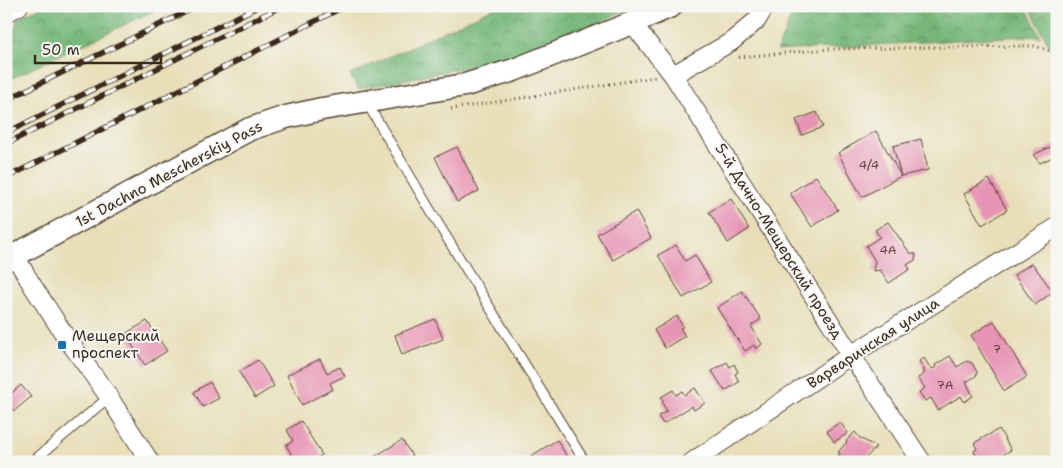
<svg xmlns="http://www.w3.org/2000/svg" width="1063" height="468" font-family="'Shantell Sans',sans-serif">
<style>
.forest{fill:url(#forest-crowns);stroke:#58704c}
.building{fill:#e793b4}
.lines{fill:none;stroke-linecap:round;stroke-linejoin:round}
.service-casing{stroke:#554535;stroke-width:11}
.minor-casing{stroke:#554535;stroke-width:20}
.tertiary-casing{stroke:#554535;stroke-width:25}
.path{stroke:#554535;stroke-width:3;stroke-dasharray:1 4;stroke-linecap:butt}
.service{stroke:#fff;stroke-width:9}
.minor{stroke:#fff;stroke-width:18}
.tertiary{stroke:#fff;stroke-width:22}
.rail-casing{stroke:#3b2a1e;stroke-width:5.5}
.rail{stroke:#f6f6f2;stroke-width:4;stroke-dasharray:11;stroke-linecap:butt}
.poi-dot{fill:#1f6fb2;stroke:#f6f6f2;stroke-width:2}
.labels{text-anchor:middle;stroke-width:4;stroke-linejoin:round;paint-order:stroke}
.number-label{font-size:12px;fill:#644}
.street-label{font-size:15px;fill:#3b2a1e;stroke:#f6f6f2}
.poi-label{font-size:15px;fill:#3b2a1e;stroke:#f6f6f2;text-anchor:start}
</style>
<defs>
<pattern id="forest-crowns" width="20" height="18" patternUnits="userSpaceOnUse" patternTransform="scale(1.25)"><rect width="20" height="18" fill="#76b779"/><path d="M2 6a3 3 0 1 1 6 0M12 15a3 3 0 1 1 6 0" fill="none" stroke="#629563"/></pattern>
</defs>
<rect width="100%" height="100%" fill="#f6f6f2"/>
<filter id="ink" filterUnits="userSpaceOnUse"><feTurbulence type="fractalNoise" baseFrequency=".02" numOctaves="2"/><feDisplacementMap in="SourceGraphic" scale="10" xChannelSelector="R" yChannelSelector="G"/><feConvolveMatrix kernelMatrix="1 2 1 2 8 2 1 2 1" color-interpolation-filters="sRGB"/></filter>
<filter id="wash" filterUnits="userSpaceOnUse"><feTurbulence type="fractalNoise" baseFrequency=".0096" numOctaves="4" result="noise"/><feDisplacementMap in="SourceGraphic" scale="20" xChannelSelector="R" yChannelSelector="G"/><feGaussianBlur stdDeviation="1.12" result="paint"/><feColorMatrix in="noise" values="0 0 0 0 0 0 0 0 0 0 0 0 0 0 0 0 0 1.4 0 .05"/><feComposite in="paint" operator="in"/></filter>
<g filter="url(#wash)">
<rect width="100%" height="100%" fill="#e8dfb9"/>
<path class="forest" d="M44 6H164L6 81 17 18Z
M498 6H637L520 56 358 89 350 75Z
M791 6H1025L1041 37 1024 36 777 51 793 12Z
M1029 6H1057V61Z"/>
<g id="blocks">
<path class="building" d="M817 112 823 127 802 135 796 120Z
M876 131 901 176 862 197 838 153Z
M921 139 928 170 901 176 893 146Z
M1057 144V155L1040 163 1033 155Z
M457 147 479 191 457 202 435 157Z
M816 176 838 210 812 227 790 193Z
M989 179 1007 210 982 225 964 194Z
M731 199 749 229 728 243 709 212Z
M636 211 651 238 613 260 597 234Z
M888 222 910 253 916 254 915 260 907 265 910 269 889 283 880 270 873 271 875 261 866 246 880 237 875 230Z
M676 245 685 261 695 255 711 282 683 298 658 255Z
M1032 263 1053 292 1035 305 1014 275Z
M742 291 761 319 751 326 762 344 756 349 754 345 745 351 717 308Z
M677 316 683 327 680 328 685 336 665 348 654 330Z
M435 319 443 339 402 355 395 335Z
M147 321 167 351 145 365 125 334Z
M994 321 1027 377 1004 391 971 335Z
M950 356 957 367 967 361 972 363 977 372 976 376 966 382 973 396 964 402 961 396 938 410 931 398 925 401 919 392 925 388 918 378 924 374V370L919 361 924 358 929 366 933 369 936 367 935 365Z
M320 359 327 373 340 367 345 376 330 383 333 389 302 405 287 375Z
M258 360 274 386 255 398 239 372Z
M727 362 730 367 734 364 738 372 735 374 739 382 725 391 712 371Z
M210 382 219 398 203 407 194 392Z
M21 385 31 397 14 411 6 402V398Z
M695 388 705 403 694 410 692 406 663 424 658 416 667 411 662 403 664 402 661 397 673 390 676 395 682 391 685 395Z
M301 421 322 455 310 462H308L306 460 303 462H296L286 445 293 441 287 430Z
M840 422 848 433 834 442 827 431Z
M999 429 1011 450 991 462H984L983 459 979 461 974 451 977 449 974 443Z
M855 432 860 438 876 447 862 462H836L840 453 838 452 847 442 846 441Z
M402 440 416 462H376L374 457Z
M557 440 570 462H535L531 456Z"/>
</g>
</g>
<g filter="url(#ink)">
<use href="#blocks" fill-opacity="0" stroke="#554535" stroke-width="1"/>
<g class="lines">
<g class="service-casing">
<path id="service" d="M367 103 439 225 585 462
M32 462 109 397"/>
</g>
<g class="minor-casing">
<path id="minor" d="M6 13 19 6
M632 23 673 75 851 355 922 462
M673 75 731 42 757 20 765 6
M15 256 32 285 68 340 109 397 150 462
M692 462 851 355 1057 227"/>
</g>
<g class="tertiary-casing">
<path id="tertiary" d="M6 260 250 129 286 117 322 109 465 85 514 70 632 23 671 6"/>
</g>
<path class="path" d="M739 57 829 49 1021 46H1035L1053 52H1057
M451 109 655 77"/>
<use href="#service" class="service"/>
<use href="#minor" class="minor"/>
<use href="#tertiary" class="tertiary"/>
<g class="rail-casing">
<path id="rail" d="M6 100 198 6
M6 133 259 6
M6 144 282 6
M6 178 345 6"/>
</g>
<use href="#rail" class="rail"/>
</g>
</g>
<rect class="poi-dot" x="57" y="340" width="10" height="10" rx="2.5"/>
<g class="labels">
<g class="number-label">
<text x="869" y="169">4/4</text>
<text x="888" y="254">4А</text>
<text x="997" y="353">7</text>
<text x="945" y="389">7А</text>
</g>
<g class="street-label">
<text transform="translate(169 174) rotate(-28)" y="5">1st Dachno Mescherskiy Pass</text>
<text transform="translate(779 241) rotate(58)" y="5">5-й Дачно-Мещерский проезд</text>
<text transform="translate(873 343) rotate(-33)" y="5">Варваринская улица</text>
</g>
<g class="poi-label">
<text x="72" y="341">Мещерский<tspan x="72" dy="17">проспект</tspan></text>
</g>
</g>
<rect width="1063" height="468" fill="none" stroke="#f6f6f2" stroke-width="25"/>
<path d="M35 55v8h126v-8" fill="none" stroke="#3b2a1e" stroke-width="2.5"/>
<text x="42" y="55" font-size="15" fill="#3b2a1e" stroke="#f6f6f2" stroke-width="4" paint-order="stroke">50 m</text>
</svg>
